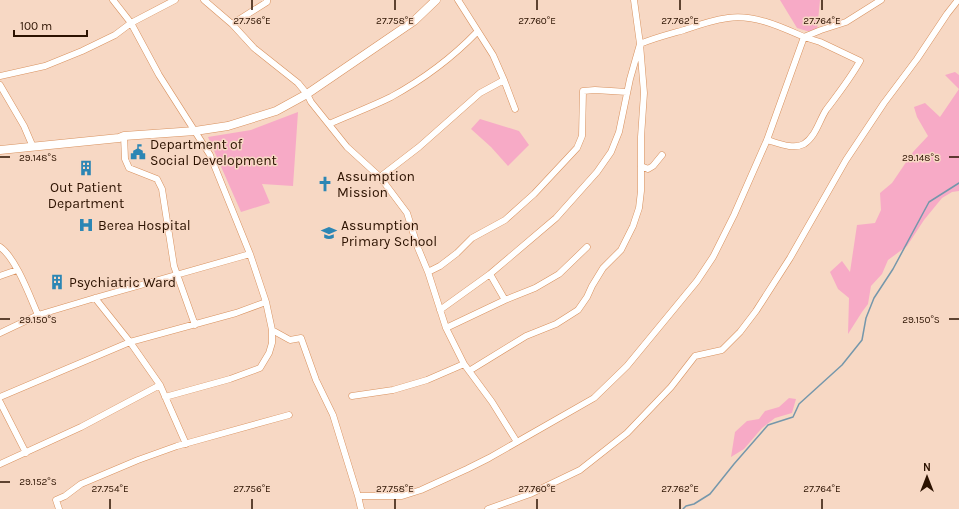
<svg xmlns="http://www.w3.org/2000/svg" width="959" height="509" font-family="Karla,sans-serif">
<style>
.green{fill:#f7aac6}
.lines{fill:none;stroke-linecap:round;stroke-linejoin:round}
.stream{stroke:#7597ab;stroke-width:1.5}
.street-casing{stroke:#d8915e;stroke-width:7}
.secondary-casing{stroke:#d8915e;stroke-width:9}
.street{stroke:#fff;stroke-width:6}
.secondary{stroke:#fff;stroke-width:8}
.ticks{fill:none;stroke:#2c1200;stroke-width:1.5}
.labels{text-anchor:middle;stroke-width:3;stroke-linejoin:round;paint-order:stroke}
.poi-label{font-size:14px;fill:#2c1200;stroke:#f7d8c4;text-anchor:start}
.ticks-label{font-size:10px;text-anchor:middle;fill:#2c1200;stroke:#f7d8c4;stroke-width:3;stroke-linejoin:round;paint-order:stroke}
</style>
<rect width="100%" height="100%" fill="#f7d8c4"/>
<path class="green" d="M780 0H820L817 31H807L797 28Z
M955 72 959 75V191L952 192 942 198 924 220 907 246 888 260 882 274 871 286 868 304 862 312 848 334 849 298 838 289 830 272 842 261 850 272 857 225 875 223 881 210 880 193 892 183 913 152 928 136 917 117 914 107 925 103 940 117 959 89 945 75Z
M298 112 293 186 262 184 270 203 241 212 208 137 251 130Z
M480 119 519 131 529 145 508 166 491 147 471 129Z
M789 398 796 399 792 413 775 418 762 428 744 449 731 457 735 432 747 421 759 419 765 411 779 407Z"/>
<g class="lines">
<path class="stream" d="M683 509 686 506 694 504 710 494 734 464 768 425 793 417 799 404 842 365 862 340 866 318 874 298 893 269 929 202 959 183"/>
<g class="street-casing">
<path id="street" d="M113 0 131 23 159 75 210 155 250 254 266 302 272 330V343L269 353 260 368 230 379 165 397
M204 0 232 24 254 48 298 83 307 94 311 102 347 147 380 177 407 213 418 248 428 272 446 328 464 364 492 402 517 442
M458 0 493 55 504 80 515 109
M232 24 267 2V0
M0 76 45 66 82 51 115 35 131 23 175 0
M0 85 24 126 33 147
M329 124C349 115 371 107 391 97 422 80 452 58 477 32
M124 136 125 159 129 168 157 179 162 189 174 266 195 325
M641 166 648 169 653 166 662 155
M380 177 419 147 480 93 504 80
M0 247C16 258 30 297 38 315
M428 272 440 266 457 253 472 238 505 220 534 194 577 148 582 136 583 91 595 90 627 92
M490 274 505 300 535 288 559 274 587 247
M0 276 17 270
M95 298 130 342 160 385 186 444
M440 310 490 274 556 218 597 172 611 152 619 132 630 79 640 44C654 38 670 34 684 30 698 25 713 20 728 18 754 14 781 27 804 37L821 30 846 22 881 0
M446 328 505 300
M272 330 290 340 301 338 316 380 333 415 358 496H402L421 490 467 469 489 458 594 398 627 366 697 281 713 257 734 215 767 140 804 37 820 42 860 61C850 79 838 94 826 110 819 121 816 136 804 144 793 150 778 143 767 140
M0 333 38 315 95 298 250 254
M469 371 526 336 556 324 578 310 587 297 592 286 603 268 621 250 633 226 639 208 641 191V137L644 93 640 44 634 0
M352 396 393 390 427 380 464 364
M0 397 130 342 236 313 266 302
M0 402 26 453
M0 464 81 427 160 385
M358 496 361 509
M59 509 56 500 65 496 81 484 138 460 177 446 289 415
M488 509 530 494 580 470 627 433 671 387 695 356 722 350 740 332 756 311 790 258 846 160 884 103 917 59 947 14 958 0"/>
</g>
<g class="secondary-casing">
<path id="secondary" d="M0 150 119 138 124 136 195 131 228 126 276 111 307 94 414 21 436 0"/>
</g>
<use href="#street" class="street"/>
<use href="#secondary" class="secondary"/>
</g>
<path class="ticks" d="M252 0V10M395 0V10M537 0V10M680 0V10M822 0V10M0 157H10M949 157H959M0 319H10M949 319H959M0 482H10M110 499V509M252 499V509M395 499V509M537 499V509M680 499V509M822 499V509"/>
<defs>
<g id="civic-bare" transform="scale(1.2)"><path d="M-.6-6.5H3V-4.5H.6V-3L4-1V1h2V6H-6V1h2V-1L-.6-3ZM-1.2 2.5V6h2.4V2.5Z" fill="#2c86b4" stroke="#f7d8c4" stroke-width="2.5" paint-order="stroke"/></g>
<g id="building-bare" transform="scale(1.2)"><path d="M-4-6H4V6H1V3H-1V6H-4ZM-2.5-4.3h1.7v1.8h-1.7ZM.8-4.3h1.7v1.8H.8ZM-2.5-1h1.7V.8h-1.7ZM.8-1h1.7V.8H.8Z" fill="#2c86b4" stroke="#f7d8c4" stroke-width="2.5" paint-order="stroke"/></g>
<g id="church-bare" transform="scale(1.2)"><path d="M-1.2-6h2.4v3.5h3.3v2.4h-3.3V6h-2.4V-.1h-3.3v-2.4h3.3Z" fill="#2c86b4" stroke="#f7d8c4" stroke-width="2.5" paint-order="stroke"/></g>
<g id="hospital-bare" transform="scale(1.2)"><path d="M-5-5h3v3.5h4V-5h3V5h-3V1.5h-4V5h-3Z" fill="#2c86b4" stroke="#f7d8c4" stroke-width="2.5" paint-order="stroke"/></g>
<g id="school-bare" transform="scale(1.2)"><path d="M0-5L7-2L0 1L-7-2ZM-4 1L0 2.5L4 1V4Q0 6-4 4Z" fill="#2c86b4" stroke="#f7d8c4" stroke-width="2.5" paint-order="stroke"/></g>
</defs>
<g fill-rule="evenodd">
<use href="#civic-bare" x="138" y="152"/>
<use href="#building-bare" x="86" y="168"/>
<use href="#church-bare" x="325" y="184"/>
<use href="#hospital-bare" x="86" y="225"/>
<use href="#school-bare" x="329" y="233"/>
<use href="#building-bare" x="57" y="282"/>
</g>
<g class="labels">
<g class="poi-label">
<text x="150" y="149">Department of<tspan x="150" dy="16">Social Development</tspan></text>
<text x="337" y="181">Assumption<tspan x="337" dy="16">Mission</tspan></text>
<text x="86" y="192" text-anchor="middle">Out Patient<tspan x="86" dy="16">Department</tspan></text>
<text x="98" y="230">Berea Hospital</text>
<text x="341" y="230">Assumption<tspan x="341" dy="16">Primary School</tspan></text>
<text x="69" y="287">Psychiatric Ward</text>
</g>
</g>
<g class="ticks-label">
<text x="252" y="24">27.756°E</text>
<text x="395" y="24">27.758°E</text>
<text x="537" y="24">27.760°E</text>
<text x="680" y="24">27.762°E</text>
<text x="822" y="24">27.764°E</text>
<text x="38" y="161">29.148°S</text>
<text x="921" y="161">29.148°S</text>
<text x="38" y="323">29.150°S</text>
<text x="921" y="323">29.150°S</text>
<text x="38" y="485">29.152°S</text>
<text x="110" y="492">27.754°E</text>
<text x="252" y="492">27.756°E</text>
<text x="395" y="492">27.758°E</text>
<text x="537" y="492">27.760°E</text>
<text x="680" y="492">27.762°E</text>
<text x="822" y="492">27.764°E</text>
</g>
<g transform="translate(927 477)" stroke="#f7d8c4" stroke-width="3" paint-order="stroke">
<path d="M0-3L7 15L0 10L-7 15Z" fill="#2c1200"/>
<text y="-6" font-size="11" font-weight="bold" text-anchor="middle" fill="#2c1200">N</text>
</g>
<path d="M14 30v6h73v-6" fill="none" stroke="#2c1200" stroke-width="2"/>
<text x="20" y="30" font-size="12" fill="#2c1200" stroke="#f7d8c4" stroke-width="3" paint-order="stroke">100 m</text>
</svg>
